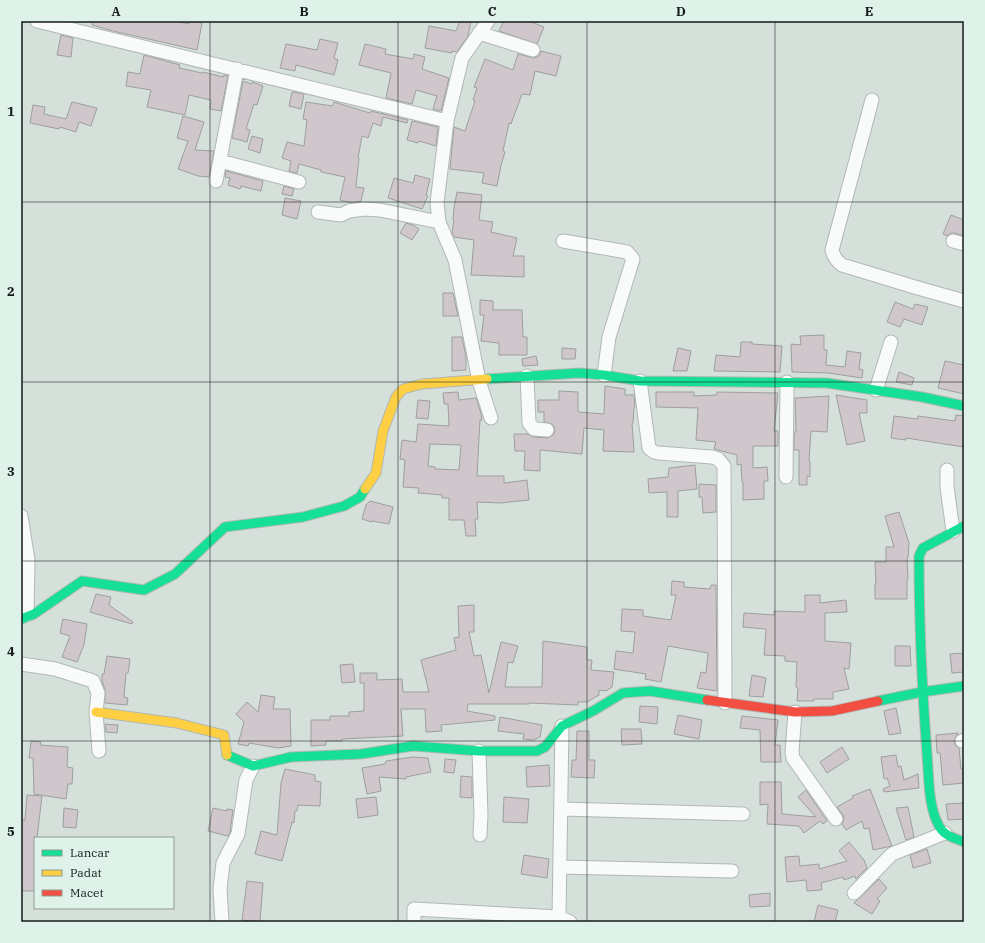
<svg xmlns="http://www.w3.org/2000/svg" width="985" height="943" font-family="'IBM Plex Serif',serif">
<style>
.building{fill:#cfc7cb;stroke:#9d9f9e;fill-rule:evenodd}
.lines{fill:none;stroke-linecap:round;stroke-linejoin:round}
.street-casing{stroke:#b0b8b4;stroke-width:15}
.fast-casing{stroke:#b0b8b4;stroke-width:11}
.slow-casing{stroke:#b0b8b4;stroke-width:11}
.jam-casing{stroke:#b0b8b4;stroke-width:11}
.street{stroke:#f9fafa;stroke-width:13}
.fast{stroke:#16e098;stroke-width:9}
.slow{stroke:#ffcf43;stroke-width:9}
.jam{stroke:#f24e42;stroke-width:9}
.grid{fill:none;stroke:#131a17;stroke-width:1;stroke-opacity:0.55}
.neatline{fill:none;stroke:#131a17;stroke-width:1.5}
.grid-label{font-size:13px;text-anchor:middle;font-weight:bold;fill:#131a17}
</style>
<rect width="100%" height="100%" fill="#d6e0db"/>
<path class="building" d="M92 21H174L189 24 190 21H193L202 23 197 50 113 31 92 25Z
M460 21H471L468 36 457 52 452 51V53L425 48 429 26 456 31Z
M504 21H529L544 27 537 44 499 31Z
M61 35 73 38 71 57 57 55Z
M320 39 338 43 334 58 338 60 334 75 296 65 295 71 280 68 286 44 317 50Z
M365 44 386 49 385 54 413 59 414 54 425 57 422 69 449 78 441 111 433 109 437 96 416 90 412 104 386 98 391 73 359 65Z
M541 51 561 56 556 76 535 71 530 95 522 94 511 124 509 123 503 151 505 152 501 165 497 186 482 183 484 173 450 169 454 127 465 131 475 101 473 100 477 88 474 87 485 59 513 70 518 54 534 58 539 56Z
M144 55 180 65 179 68 202 73 203 72 223 77 224 75 228 76 221 111 210 109 211 100 189 95 185 115 147 107 151 90 126 86 128 72 140 74Z
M243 81 252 84V82L263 86 257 105 254 104 246 129 250 130 247 142 232 138Z
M292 92 304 94 301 109 289 106Z
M72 102 97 108 91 126 79 122 76 132 60 127 59 129 30 123 33 105 45 107 44 114 66 119Z
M306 102 332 106 334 102 370 113 371 111 408 120 407 123 383 117 381 126 373 123 368 138 362 136 358 158H359L356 187 364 188 361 201 352 203 340 200 345 177 321 172V170L299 164 297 173 289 171 291 161 282 158 287 142 304 146 307 120 303 119Z
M183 116 204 122 195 150 214 151 209 177 198 176 178 169 188 141 177 138Z
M412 121 438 127 436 146 419 141 418 143 407 140Z
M252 136 263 139 260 153 248 149Z
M226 171 263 181 261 191 241 186 240 189 228 185 230 178 225 177Z
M415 175 430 179 426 195 428 196 422 209 388 198 394 178 413 183Z
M284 186 294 189 292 196 282 194Z
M457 192 482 195 479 220 493 222 491 232 517 238 513 256H524V277L471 275 474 240 454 237 452 233 454 220H453L454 208Z
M285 198 301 201 297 219 282 215Z
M951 215 964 220V236L955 233H951L947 236 943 234Z
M406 223 413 225 419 229 412 240 400 233Z
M443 293H453L458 316H443Z
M480 300 493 301V310H522L523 337H527V355H499V343L481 341 484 315H480Z
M895 302 913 309 915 304 928 307 922 325 904 319 900 327 887 322Z
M824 335V350H827L826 365 845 367 847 351 861 353 859 369 863 370 862 378 828 373 792 372 791 344 801 345 800 336Z
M452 337H462L466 357V370L452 371Z
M741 342H752V344L782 346 780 372 714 371 716 355 740 357Z
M562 348 576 349 575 359H562Z
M678 348 691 351 687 371H673Z
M536 356 538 365 523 366 522 359Z
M945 361 964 365V394L938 388Z
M899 372 914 378 912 385 896 382Z
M605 386 625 389V395H634L635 407H634L633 423H632L634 452 603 451 604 430 584 428 582 454 540 450V471L524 470 525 451H515L514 434H528L533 437 547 438 553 435 555 431 554 427 552 424 544 422V412H538V400H559V391L578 392V412L604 414Z
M458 392 459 400 476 398 481 413 482 420H480L477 476H504V483L527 480 529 500 500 503 477 502 478 519H475L476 536H466L464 520H449V498H442V495L418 493 419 488 403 487 405 460 400 459 402 440 416 442 418 424 449 426 448 404H444L443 393ZM430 444 461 445 459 470 435 469V467L428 466Z
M656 392H694V396L717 395V392L778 393 774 431H778V446H753V468L767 467 768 481H764V499L743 500V482H742L741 464 737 465V455L714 449 716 442 696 440 698 408 656 407Z
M836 395 867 400V413H859L865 441 847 445Z
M829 396 827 432 811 431 809 461H810V477L807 476V485H799V450H794V432H796L795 398Z
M418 400 430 401 428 419 416 418Z
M956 415 964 416V447L906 438V440L891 438 894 416 917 419 918 416 955 421Z
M695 465 697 489 678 491V517H667V492L649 493 648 479 668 477 669 468Z
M699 484 716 485V512L703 513 702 497H699Z
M370 501 393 507 389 524 372 521V522L362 519 366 505Z
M899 512 909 543 908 558H907L908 579H907V599H875V584H876L875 562H886V547H894L885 516Z
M672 581 684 582V587L710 589 711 585H716L717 691 697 688 701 672 706 673 708 653 668 646 661 682 645 679 646 674 614 669 616 651 633 653 635 632 621 631 622 609 643 610V616L671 620 676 595H671Z
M96 594 111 597 109 605 133 622 132 624 90 612Z
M805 595H820V603L846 600 847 612 825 613V641L851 643 849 669 844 668 849 689 833 692V699H814V701H797L798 688 796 687 797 662 785 661V656L764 655 766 629 743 627 744 613 774 615V611L805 612Z
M474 605V632H469L474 656 481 655 489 693 501 642 518 646 513 663 508 662 505 687H542L543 641 587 647V660H592L591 670 614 672 612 687 606 691 599 690V695L587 702H578V705L529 703V704H468L467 711 495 716V720L441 725 442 731 426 732 425 709H401L403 736 342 739V741H326V745L311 746V720H330V716H349V712L364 711V683H360V673H377V680L402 679 403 692H429L421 660 456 650 454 638 459 637 458 606Z
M63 619 87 624 84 645 77 662 62 657 70 636 60 633Z
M895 646H910L911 666H895Z
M964 653V672L952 673 950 654Z
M107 656 130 659 128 673H126L124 697 128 698 127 705 105 703V690L102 681V674H104Z
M353 664 355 682 342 683 340 665Z
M752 675 766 678 763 697 749 696Z
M261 695 275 697 273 709H290L291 746 278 748 249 743 248 746 238 744 244 722 236 714 247 702 258 712Z
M640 706 658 707 657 724 639 722Z
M896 708 901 733 889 735 884 711Z
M678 715 702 720 699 739 674 734Z
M742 716 778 720 775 745H780L781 762H761L760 730 740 728Z
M500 717 542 725 540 737 533 740 523 739 524 734 498 731Z
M105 724 118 725 117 733 106 732Z
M621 729H641L642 744 622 745Z
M577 731H589V760H595L594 778 571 777 572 760H576Z
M958 733 954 741 955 745 959 748 961 769H964V783L943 785 940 753H937L936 735Z
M31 741 41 742 40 745 68 747 67 767 73 768 72 784H68L66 799 34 794 33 758H29Z
M842 747 849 759 827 773 820 762Z
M896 755 898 767 901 766 904 780 918 774 919 788 884 792 883 789 890 786 887 778 884 779 881 757Z
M413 757 428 758 431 772 406 777V779L379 777 381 791 367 794 362 768 385 764 386 761Z
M445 759 456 760 454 773 444 772Z
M549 765 550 786 527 787 526 767Z
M285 769 315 775V781L321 782 320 806 298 805 297 811H295L294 823 292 822 282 861 255 854 261 831 277 835 281 783Z
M461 776 472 777V798L460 797Z
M760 782H781L782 814 816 817 798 797 806 790 827 821 823 824 820 821 804 833 799 826 767 824 768 804 760 805Z
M870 789 892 846 873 850 869 828 864 829 862 821 846 830 842 824 844 819 843 815 837 807 853 798 852 796Z
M27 795 42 796 37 838H35V891H21V820H25Z
M376 797 378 815 358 818 356 799Z
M504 797 529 799 527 823 503 822Z
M964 803V819L948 820 946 804Z
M908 807 914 837 906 840 896 808Z
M64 808 78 810 76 828 63 827Z
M213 808 227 811V809L233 810 230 832 228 836 208 831Z
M849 842 864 860 867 868 856 879 855 876 844 880 843 877 821 883 822 890 807 891 806 880 787 882 785 857 799 856 800 866 819 864V869L847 861 839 851Z
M927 849 931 863 913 868 910 855Z
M524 855 549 859 547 878 521 874Z
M879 879 887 888 877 899 880 901 872 914 854 903Z
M247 881 263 883 260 922 242 920Z
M770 893V906L750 907 749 895Z
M818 905 838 910 835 922H814Z"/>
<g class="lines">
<g class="street-casing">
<path id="street" d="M37 21 447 121
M488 21 462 58 447 121 437 203 439 222 455 260 479 381 491 418
M479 33 533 50
M872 100 832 250C834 257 836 260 842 265L918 288 964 301
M220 161 299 182
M216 181 237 69
M318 212 341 215 349 211 364 209 380 210 439 222
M563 241 627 252 633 259 609 337 604 375
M953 241 964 244
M527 376 529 423 534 429 547 430
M640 381 649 448 654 452 658 453 712 457 718 459 724 466 725 703
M876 390 891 342
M947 470V487L953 531
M786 477 787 382
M21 516 28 560 27 615H21
M21 664 55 669 93 681 98 693 96 712 99 751
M795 712 792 752 793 758 836 819
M962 741 964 740
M479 751 481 815 480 835
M562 809 743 814
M560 867 732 871
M854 893 892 854 945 833
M559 917 570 922
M222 922 220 889 223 863 238 834 246 780 253 766
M414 922V909L559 917 562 726"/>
</g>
<g class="fast-casing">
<path id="fast" d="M487 379 579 373 604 375 640 381 827 383 922 397 964 406
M964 526 923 548 919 556C919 622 922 688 927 754 929 776 928 807 939 826 944 836 955 838 964 842
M21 619 34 614 82 581 144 590 175 574 225 527 303 517 344 506 360 497 365 489
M878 701 922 692 964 686
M227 755 253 766 291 757 361 754 413 746 479 751H537L545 747 562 726 593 711 623 693 650 691 707 700"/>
</g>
<g class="slow-casing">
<path id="slow" d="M365 489 376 473 383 431 396 397 403 389 422 384 487 379
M96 712 177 723 224 735 227 755"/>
</g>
<g class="jam-casing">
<path id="jam" d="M707 700 795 712 832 711 878 701"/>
</g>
<use href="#street" class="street"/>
<use href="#fast" class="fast"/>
<use href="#slow" class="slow"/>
<use href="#jam" class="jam"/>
</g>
<path class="grid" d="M210 21V922M398 21V922M587 21V922M775 21V922M21 202H964M21 382H964M21 561H964M21 741H964"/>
<rect width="985" height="943" fill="none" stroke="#def2e9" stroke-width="44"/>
<rect x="34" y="837" width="140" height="72" fill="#def2e9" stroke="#8d9c95"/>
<rect x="42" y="850" width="20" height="6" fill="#16e098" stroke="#8d9c95"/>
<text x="70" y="857" font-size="12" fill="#131a17">Lancar</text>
<rect x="42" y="870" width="20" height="6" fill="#ffcf43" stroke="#8d9c95"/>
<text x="70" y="877" font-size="12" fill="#131a17">Padat</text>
<rect x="42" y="890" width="20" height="6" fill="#f24e42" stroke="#8d9c95"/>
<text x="70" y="897" font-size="12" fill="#131a17">Macet</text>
<rect x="22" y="22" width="941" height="899" class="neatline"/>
<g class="grid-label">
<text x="116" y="16">A</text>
<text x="304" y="16">B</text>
<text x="492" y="16">C</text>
<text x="681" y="16">D</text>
<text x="869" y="16">E</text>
<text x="11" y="116">1</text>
<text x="11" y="296">2</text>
<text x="11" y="476">3</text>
<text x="11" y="656">4</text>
<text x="11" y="836">5</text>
</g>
</svg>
